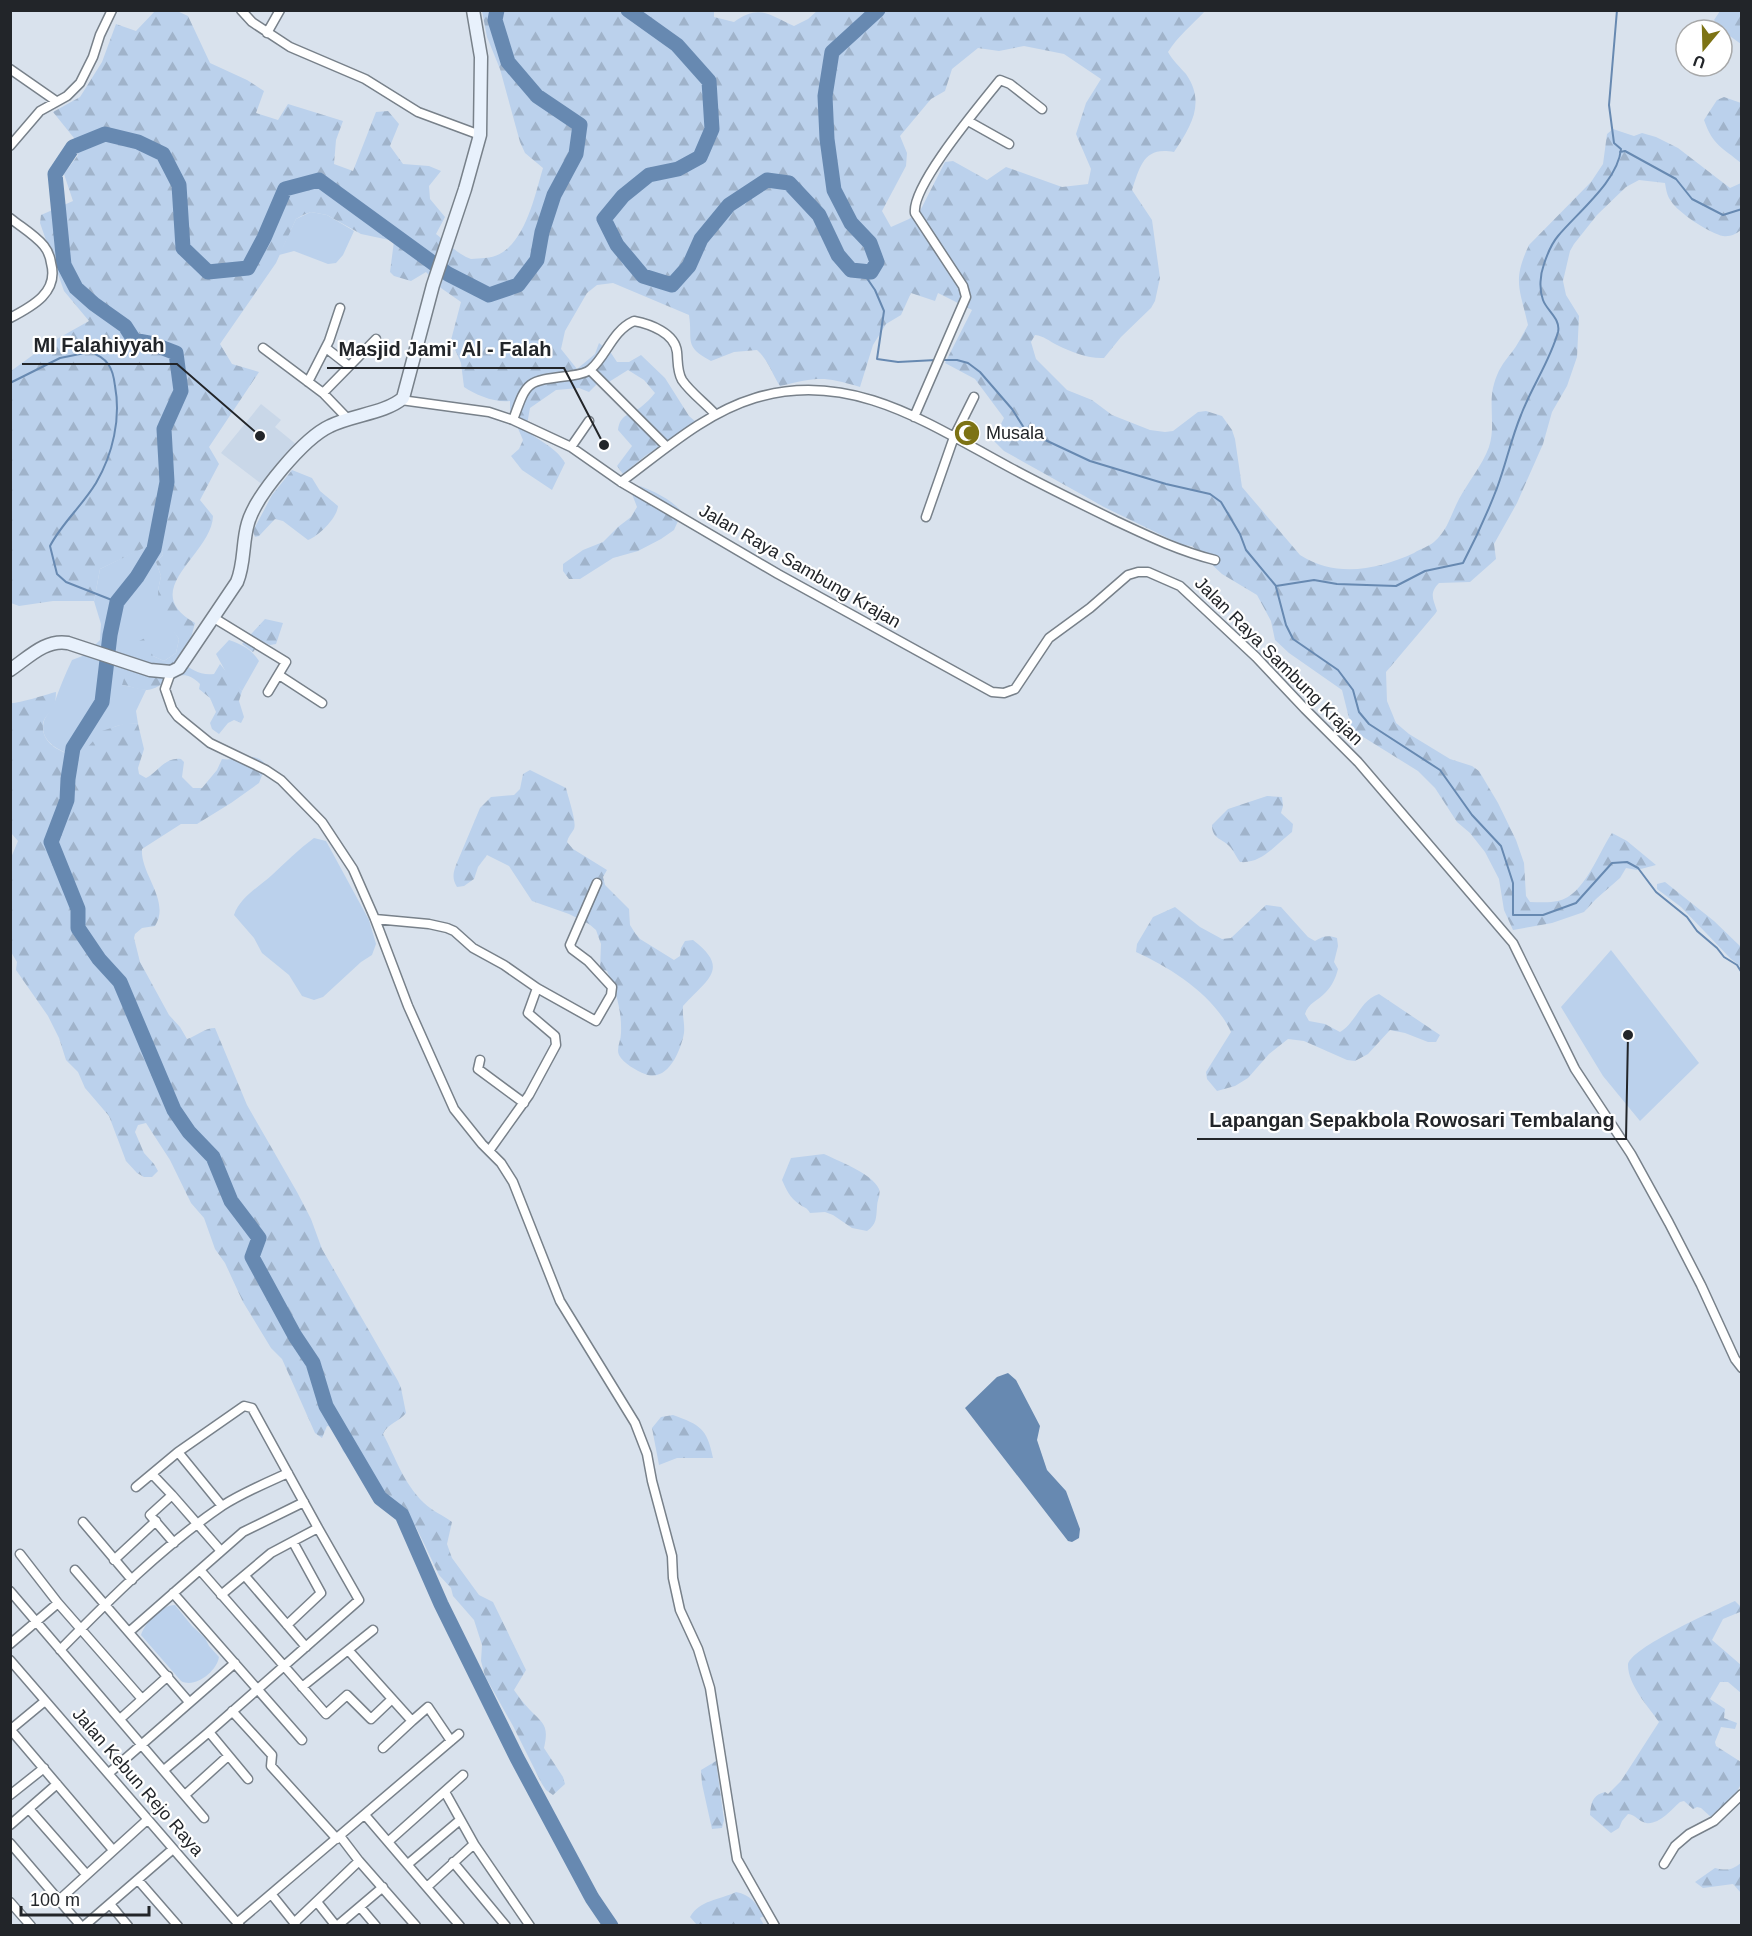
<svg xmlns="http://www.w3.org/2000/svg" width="1752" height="1936" font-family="Arial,sans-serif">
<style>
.built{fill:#c9d7e8}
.grass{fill:#bbd1ec}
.forest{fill:url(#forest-firs);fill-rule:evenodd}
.water{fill:#6789b1}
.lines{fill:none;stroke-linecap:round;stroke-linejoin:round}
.stream{stroke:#6789b1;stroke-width:2}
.river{stroke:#6789b1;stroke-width:15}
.street-casing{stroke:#78818a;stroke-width:11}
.secondary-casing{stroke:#78818a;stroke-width:15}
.street{stroke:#fff;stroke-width:8}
.secondary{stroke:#e8f1fc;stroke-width:12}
.labels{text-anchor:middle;stroke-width:4.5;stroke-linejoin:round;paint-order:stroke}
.poi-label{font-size:18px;fill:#222529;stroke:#fff;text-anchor:start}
.street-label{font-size:18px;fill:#222529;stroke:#fff}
.leader{fill:none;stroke:#222529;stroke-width:2}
.callout-dot{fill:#222529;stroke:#fff;stroke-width:2}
.callout-label{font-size:20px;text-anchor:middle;font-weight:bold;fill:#222529;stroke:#fff;stroke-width:4.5;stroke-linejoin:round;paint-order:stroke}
</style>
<defs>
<pattern id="forest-firs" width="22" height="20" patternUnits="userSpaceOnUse" patternTransform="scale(1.5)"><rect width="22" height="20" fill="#bbd1ec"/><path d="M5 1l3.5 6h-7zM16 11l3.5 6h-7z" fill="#a0b3ca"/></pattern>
</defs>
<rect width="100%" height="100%" fill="#d9e2ed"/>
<path class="built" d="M261 404 281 420 275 427 297 445 263 485 221 453Z"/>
<path class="grass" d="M311 212 327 215 354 231 343 255 336 263 328 264 294 251 279 255 296 219Z
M152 543 161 547 163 555 156 562 161 576 158 590 170 625 179 639 176 653 164 661 153 656 122 685 146 690 136 711 138 724C108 722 98 737 80 757 63 753 38 743 44 721 46 714 52 711 54 704 59 689 65 675 72 660L85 655 100 640 101 624 94 601 100 569Z
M229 640C243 645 251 649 259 661L242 691 228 676 216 654Z
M314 838 326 841 369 920 376 944 372 955 361 962 323 997 314 1000 302 996 289 975 262 953 254 938 234 915C240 897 259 887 272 875 286 862 299 849 314 838Z
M1611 950 1699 1063 1640 1121 1603 1076 1561 1007Z
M175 1605 192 1626 205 1638 209 1646 219 1657C217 1671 195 1689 181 1681L141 1635C145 1623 161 1605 175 1605Z"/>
<path class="forest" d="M714 10V17L734 22C759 4 768 14 794 26L808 19 818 10 1205 11C1192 25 1178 36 1168 52 1173 61 1180 67 1186 74 1206 103 1191 126 1174 152 1144 146 1140 166 1132 190L1152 220 1160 278 1155 301 1151 308 1121 337 1104 358C1089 359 1071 352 1057 345 1049 341 1044 336 1035 335L1031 342 1036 359 1067 390 1092 400 1112 415 1150 430 1165 432 1173 431 1198 412 1206 411 1222 416 1232 430 1235 439 1242 487 1300 555C1336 578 1377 570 1414 553 1420 549 1428 547 1434 542 1448 530 1451 514 1459 499 1468 482 1482 466 1489 447 1496 426 1488 404 1494 384 1498 370 1503 363 1512 352 1518 344 1523 334 1528 325 1520 289 1512 281 1529 245L1591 182 1603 164 1607 134 1613 129 1634 136 1642 133 1656 137 1678 148 1730 188 1741 183V230C1736 234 1730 237 1723 236 1711 234 1677 212 1671 201 1667 196 1666 189 1665 183L1639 180 1626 187 1597 215 1574 244 1570 251 1563 281 1566 295 1579 316 1577 357 1567 386 1552 412 1543 444 1517 503 1494 544 1496 559 1470 582 1439 583C1429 593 1433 599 1437 611L1435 614 1386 672 1387 701 1396 723 1409 734 1450 759 1472 766 1479 771 1498 803 1516 840 1524 863 1526 896 1530 902C1539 902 1549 903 1558 901 1585 895 1598 853 1612 833L1627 841 1656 865 1637 870 1626 868 1620 878 1596 899 1584 912 1552 923 1513 930 1504 910 1499 879 1485 852 1470 833 1457 822 1435 788 1418 771 1352 730 1342 690 1289 653 1275 640 1271 621 1257 595 1222 574 1192 546 1182 545 1104 507 1004 451 993 440 1004 418 975 379 945 363 972 310 938 293 935 301 911 293 901 315 886 324 873 345 860 387C823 376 818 377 780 386 772 374 769 361 757 350L734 352 711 361C683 346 693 341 689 315L613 283 597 285 587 293 565 331 561 349 577 369 595 354 599 343 611 353 617 362H629L641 355 665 378 689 416 696 422 645 456 623 474 617 466 632 446 618 430C620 414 630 415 641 407 646 403 651 398 655 393L644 380 628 370 604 385 597 384 589 392 579 388 556 390 530 408 526 430C540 442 556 447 565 463L552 490 522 470 511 456 519 449 523 440 510 410V401C495 403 476 395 464 387L461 363 451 340 461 302 441 288 426 272 411 281 394 276 390 272 394 241 361 234 327 215 311 212 303 215 296 219 276 263 220 344 232 364 259 372 209 447 219 464 200 500 213 516C212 555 136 590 195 623L191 638 180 661C190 669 201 676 214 674L220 664 242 691 239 701 244 717 241 723 234 720 228 723 219 734 212 729 210 723 216 712 210 698 199 689 200 684C178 661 163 691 146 690 139 690 130 686 122 685L135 643 145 638 153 656 164 661 176 653 179 639 159 612 158 590 161 576 156 562 163 555 161 547 152 544 100 569 94 601H53L19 606 11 603V371L48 344 89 321 64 291 40 223 41 215 73 201 64 174 78 155 74 138 53 112 80 97 102 62 116 24 136 31 155 11H177L188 16 210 63 247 80 264 91 256 113 278 120 288 104 343 121 336 140 334 164 353 171 376 112 388 111 399 124 390 146 403 164 429 166 441 171 429 186 430 199 445 217 436 234C446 242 459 255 471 259 475 259 481 258 485 258 523 256 534 198 543 168L525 153 520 142 500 69 487 37 482 11ZM1024 46 1064 54 1101 79 1086 103 1076 134 1091 169 1088 184 1062 187 1006 167 987 180 953 161 945 162 920 211 909 219 891 227 882 211 906 166 907 153 900 136 931 99 945 91 952 69 978 48 999 51Z
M1720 11H1741V44L1720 29 1714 20Z
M1724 97 1741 103V163C1722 147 1713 146 1704 120L1717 100Z
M292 470 312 478 320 491 338 506C337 518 319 536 308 540L283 521 275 519 259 536 255 537 253 531 272 495Z
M640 486C654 491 672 500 682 512L674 530 661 539 638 551 613 558 580 579H569L563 571V564L583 550 603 542 618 527 631 517 637 507 632 494 636 488Z
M265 619 283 623 276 644 270 645 261 641 253 652 242 644Z
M56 692C56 697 55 703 54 707 51 713 44 716 43 724 41 745 63 753 79 757L102 731 126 723 138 724 144 749 138 768 139 774 146 778C158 772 166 756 181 759L184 762 182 777 193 788H202L217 770 222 759C237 762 255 749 266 765L259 783 231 803 197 824H181L142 849C140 874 171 901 155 926L142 928 135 934 134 938 140 962 169 1015 180 1027 187 1039C197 1036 204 1028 215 1028L247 1105 297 1192 311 1219 322 1249 398 1381 401 1388 406 1413C399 1422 388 1423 383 1434 397 1460 402 1481 424 1503 432 1511 443 1515 452 1522L447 1544 452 1558 479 1595 493 1602 526 1670 514 1690C519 1697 524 1704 530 1710 544 1724 549 1726 544 1748L563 1777 565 1784 553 1795 546 1790 542 1784 513 1726 485 1676 481 1661 482 1645 474 1620 453 1596 451 1588 439 1575 416 1527 391 1503 378 1483 363 1464 348 1457 343 1451 334 1427 327 1426 322 1438 315 1433 282 1359 271 1348 243 1302 225 1263 215 1249 204 1218 191 1203 170 1160 146 1123 138 1125 135 1132 144 1153 154 1164 158 1171 152 1177H144L137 1173 126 1161 109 1116 85 1088 78 1072 66 1060 59 1038 48 1016 16 970 17 962 11 952 10 860 18 841 11 833V703C21 703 44 695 56 692Z
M530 770 566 788C568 797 577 822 574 829 571 834 568 837 567 842L573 849 607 870 603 877 605 885 629 909 630 925 635 933 640 939 674 960 680 956 681 948 685 941 693 940C731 969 707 979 683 1006 682 1015 685 1024 684 1033 681 1050 668 1083 645 1074 637 1071 623 1063 619 1055 616 1048 621 1041 621 1033 622 1011 616 991 607 971L600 969 601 944 596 930 589 924 569 914 532 901 509 866 487 855 478 867 474 879 464 886 457 887C452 879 453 873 456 865L480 808 491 797 514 795 520 789 523 774Z
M1267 796 1282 797 1283 806 1281 813 1293 824 1292 832C1275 845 1262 864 1240 862 1237 858 1234 852 1231 848 1223 838 1212 840 1212 825L1228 809Z
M1665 882 1714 921 1741 947V967L1730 958 1681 907 1657 889V884Z
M1266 905 1281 907 1308 937 1315 941C1323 936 1328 935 1337 938L1338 946 1334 962 1338 969C1336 977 1332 986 1326 992 1318 1001 1308 1003 1305 1014L1309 1021 1325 1024 1340 1032C1356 1023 1360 1000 1379 994L1440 1035 1436 1042H1428L1405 1033 1390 1030 1368 1054 1355 1061 1347 1060 1304 1041 1288 1039 1269 1054 1248 1078 1235 1086 1217 1091 1207 1079 1206 1072 1231 1032C1214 995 1171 968 1136 952L1137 944 1153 917 1175 907 1200 927 1222 939 1231 938Z
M824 1154C838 1161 872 1173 879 1189 881 1195 877 1200 877 1207 876 1218 877 1224 867 1231L852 1228 833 1215 825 1212 810 1213C807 1207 804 1208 799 1204 790 1198 786 1189 782 1180L791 1158Z
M673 1415C700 1425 707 1428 713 1458H677L659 1465 652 1428 661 1417Z
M1735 1601 1741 1607 1740 1612 1723 1619 1712 1640 1741 1665V1693L1728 1682H1720L1710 1699 1725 1709 1724 1718 1737 1723 1735 1729 1721 1727 1715 1742 1716 1746 1741 1762V1784L1735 1795 1712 1818 1701 1808 1697 1807 1693 1809 1684 1801 1680 1802C1671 1810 1659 1825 1646 1823 1638 1821 1636 1815 1628 1814L1622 1821 1619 1828 1611 1833 1590 1815C1591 1804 1592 1795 1605 1792L1608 1794 1621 1781 1659 1722C1648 1706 1628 1685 1628 1665 1629 1648 1718 1609 1735 1601Z
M716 1761 724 1820 722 1828 712 1829 702 1784 701 1770Z
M1741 1863V1893L1733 1884 1703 1888 1695 1882 1715 1868C1727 1871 1732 1870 1741 1863Z
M736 1892C751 1895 756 1903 764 1916L760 1918 764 1925H697L690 1917C700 1900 719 1900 736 1892Z"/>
<path class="water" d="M1008 1373 1016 1380 1040 1426 1037 1440 1047 1470 1066 1491 1080 1529 1079 1538 1072 1542 1068 1541 965 1408 997 1377Z"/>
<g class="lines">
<path class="stream" d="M1620 152 1625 151 1676 179 1692 199 1723 215 1742 209
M862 271 875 290 884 311 877 359 898 362 936 360
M942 360H957L968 363 980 372 1012 409 1026 431 1090 461 1166 484 1210 494 1221 502 1240 534 1246 550 1276 586 1314 580 1337 584 1396 586 1425 571 1463 563C1476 538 1487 514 1497 488 1506 464 1511 439 1521 415 1532 386 1550 361 1558 332 1561 319 1547 311 1543 300 1539 289 1540 275 1544 264 1547 255 1552 243 1558 236 1578 212 1618 181 1621 149L1614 143 1609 105 1617 10
M10 383 60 358 90 352C108 358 113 368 115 386 121 418 113 454 96 483 82 506 62 523 50 546L57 574 66 582 117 602
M1276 587 1286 625 1293 639 1338 670 1353 690 1359 712 1369 724 1440 770 1472 815 1501 846 1513 883V915H1543L1576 903 1612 863 1627 862 1638 868 1656 892 1687 917 1697 931 1717 948 1724 957 1737 965 1742 973"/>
<path class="river" d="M497 10 495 20 508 62 537 96 580 125 576 154 554 195 542 232 537 260 518 285 489 295 448 274 319 180 285 189 264 238 248 268 208 272 183 248 179 185 163 154 138 142 105 134 73 147 55 174 64 265 76 288 94 304 125 326 134 340 150 343 176 353 181 391 164 429 167 482 154 549 137 577 117 602 110 635 102 702 73 748 68 779 67 800 51 842 78 909V928L99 959 120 982 174 1110 189 1132 213 1157 231 1201 259 1238 252 1257 295 1336 313 1363 326 1406 380 1498 402 1515 441 1604 517 1758 592 1898 611 1926
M628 10 677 45 709 81 712 129 700 157 678 169 649 175 623 196 604 219 617 245 643 276 672 285 689 266 701 239 729 205 767 180 789 183 819 215 838 255 851 270 871 272 877 262 870 243 851 223 834 190 827 139 825 96 832 52 878 10"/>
<g class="street-casing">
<path id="street" d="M241 10 252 22 290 47 365 79 418 112 480 135
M267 33 280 10
M10 69 56 101
M968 121 1009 144
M10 146 40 111 67 96 80 83 93 57 100 35 112 10
M10 218C21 227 35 235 44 246 48 251 50 256 51 263 59 292 33 306 10 318
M263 348 323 393
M326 348 349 366
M590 370 667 447
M308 382 329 341 340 308
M401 400 489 412 513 420 571 447 621 482 778 574 992 692 1004 693 1015 689 1049 638 1090 608 1128 575 1138 572H1148L1180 586 1256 657 1305 709 1358 762 1513 943 1575 1069 1631 1154 1669 1223 1701 1285 1735 1359 1742 1368
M914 417 966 297 963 286 915 213C911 186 981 104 1000 80L1010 84 1042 109
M348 419 323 393 376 339
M513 420C527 381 526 381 568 376 575 375 586 374 591 369 607 355 612 331 634 321 650 324 675 333 677 352 678 362 677 371 682 380 690 392 705 403 715 414
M571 447 589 421
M621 482C663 451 705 413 755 398 850 369 929 424 1009 467 1044 486 1079 503 1114 520 1148 536 1179 551 1215 560
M926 517 954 437 974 397
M214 618 286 662 268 692
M171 672 165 689 172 709 178 717 210 743 266 770 281 780 322 822 353 869 375 919 408 1006 454 1109 482 1144 501 1163 513 1182 560 1301 635 1423 647 1454 652 1481 672 1556 673 1578 680 1610 698 1649 710 1688 737 1859 775 1926
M279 675 322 703
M375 919 429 924 447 928 454 931 473 948 504 965 537 988 596 1021 611 995 612 987 588 961 572 949 570 945 597 883
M480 1060 478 1069 524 1103
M489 1151 529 1095 556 1045 555 1036 528 1013 537 988
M178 1452 222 1506
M152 1474 172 1495 150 1515 174 1543
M136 1487 178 1452 244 1406 252 1408 318 1528 271 1553 221 1595
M172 1495 221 1551
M83 1522 132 1580
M20 1554 58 1603 142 1699
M114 1560 156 1521
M75 1570 189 1702
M200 1570 326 1714 347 1695 371 1719 392 1699
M245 1576 306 1647
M10 1591 204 1818
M173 1593 302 1740
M287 1625 321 1593 293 1542
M129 1632 243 1532 304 1502
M10 1644 58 1603
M60 1650C110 1599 162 1547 222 1506 242 1493 266 1483 288 1473
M349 1651 412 1721 383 1748
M10 1660 240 1926
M302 1687 373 1630
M232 1711 272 1755 271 1766 337 1839
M120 1719 168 1676
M412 1721 428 1707 451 1741
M10 1729 113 1850
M10 1730 45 1701
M164 1770 209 1732
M109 1773 235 1663
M248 1779 209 1732 359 1600 318 1528
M10 1795 44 1768
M185 1795 228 1756
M29 1809 86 1874
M365 1815 460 1926
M10 1825 57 1784
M340 1836 359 1861 416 1926
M389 1841 463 1775
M10 1843 81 1926
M474 1844 530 1926
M453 1862 506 1926
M408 1864 460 1820
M1664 1864 1675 1846 1689 1834 1714 1821 1742 1794
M138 1880 178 1926
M427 1887 474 1844 445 1792
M272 1895 296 1925
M59 1900 147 1820
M10 1902 31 1926
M317 1902 336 1926
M110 1904 128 1926
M360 1907 376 1926
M238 1922 459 1734
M294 1923 359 1861
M84 1926 173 1849
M337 1926 383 1887"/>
</g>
<g class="secondary-casing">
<path id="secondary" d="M10 670C28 658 45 639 68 643L150 670 171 672 179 668 237 582C245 563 242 543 248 523 256 495 304 438 330 426 352 415 386 413 403 398L433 285 465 189 480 135 481 57 473 10"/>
</g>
<use href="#street" class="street"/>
<use href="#secondary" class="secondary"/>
</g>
<defs>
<g id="mosque-disc" transform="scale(1.35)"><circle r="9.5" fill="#7d7314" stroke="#fff"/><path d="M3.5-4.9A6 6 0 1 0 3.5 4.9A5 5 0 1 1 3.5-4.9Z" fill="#fff"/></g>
</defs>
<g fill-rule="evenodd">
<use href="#mosque-disc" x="967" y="433"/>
</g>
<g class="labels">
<g class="poi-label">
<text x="986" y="439">Musala</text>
</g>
<g class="street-label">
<text transform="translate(800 566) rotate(30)" y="6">Jalan Raya Sambung Krajan</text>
<text transform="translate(1279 661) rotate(45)" y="6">Jalan Raya Sambung Krajan</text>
<text transform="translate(138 1782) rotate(49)" y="6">Jalan Kebun Rejo Raya</text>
</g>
</g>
<path class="leader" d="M260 436L177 364H22M604 445L564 368H327M1628 1035L1626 1139H1197"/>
<g class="callout-dot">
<circle cx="260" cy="436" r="6"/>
<circle cx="604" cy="445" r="6"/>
<circle cx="1628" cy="1035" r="6"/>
</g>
<g class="callout-label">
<text x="99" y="352">MI Falahiyyah</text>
<text x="445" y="356">Masjid Jami' Al - Falah</text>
<text x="1412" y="1127">Lapangan Sepakbola Rowosari Tembalang</text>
</g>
<rect width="1752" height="1936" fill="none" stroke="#222529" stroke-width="24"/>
<g transform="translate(1704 48) rotate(199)"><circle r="28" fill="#ffffff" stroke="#a7a8a9" stroke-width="1.5"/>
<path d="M0-4.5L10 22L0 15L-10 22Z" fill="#7d7314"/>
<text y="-9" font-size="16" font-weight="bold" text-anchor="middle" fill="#222529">U</text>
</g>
<path d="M21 1906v9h128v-9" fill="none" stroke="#222529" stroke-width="3"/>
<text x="30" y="1906" font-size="18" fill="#222529" stroke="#ffffff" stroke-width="4.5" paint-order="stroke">100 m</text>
</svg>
